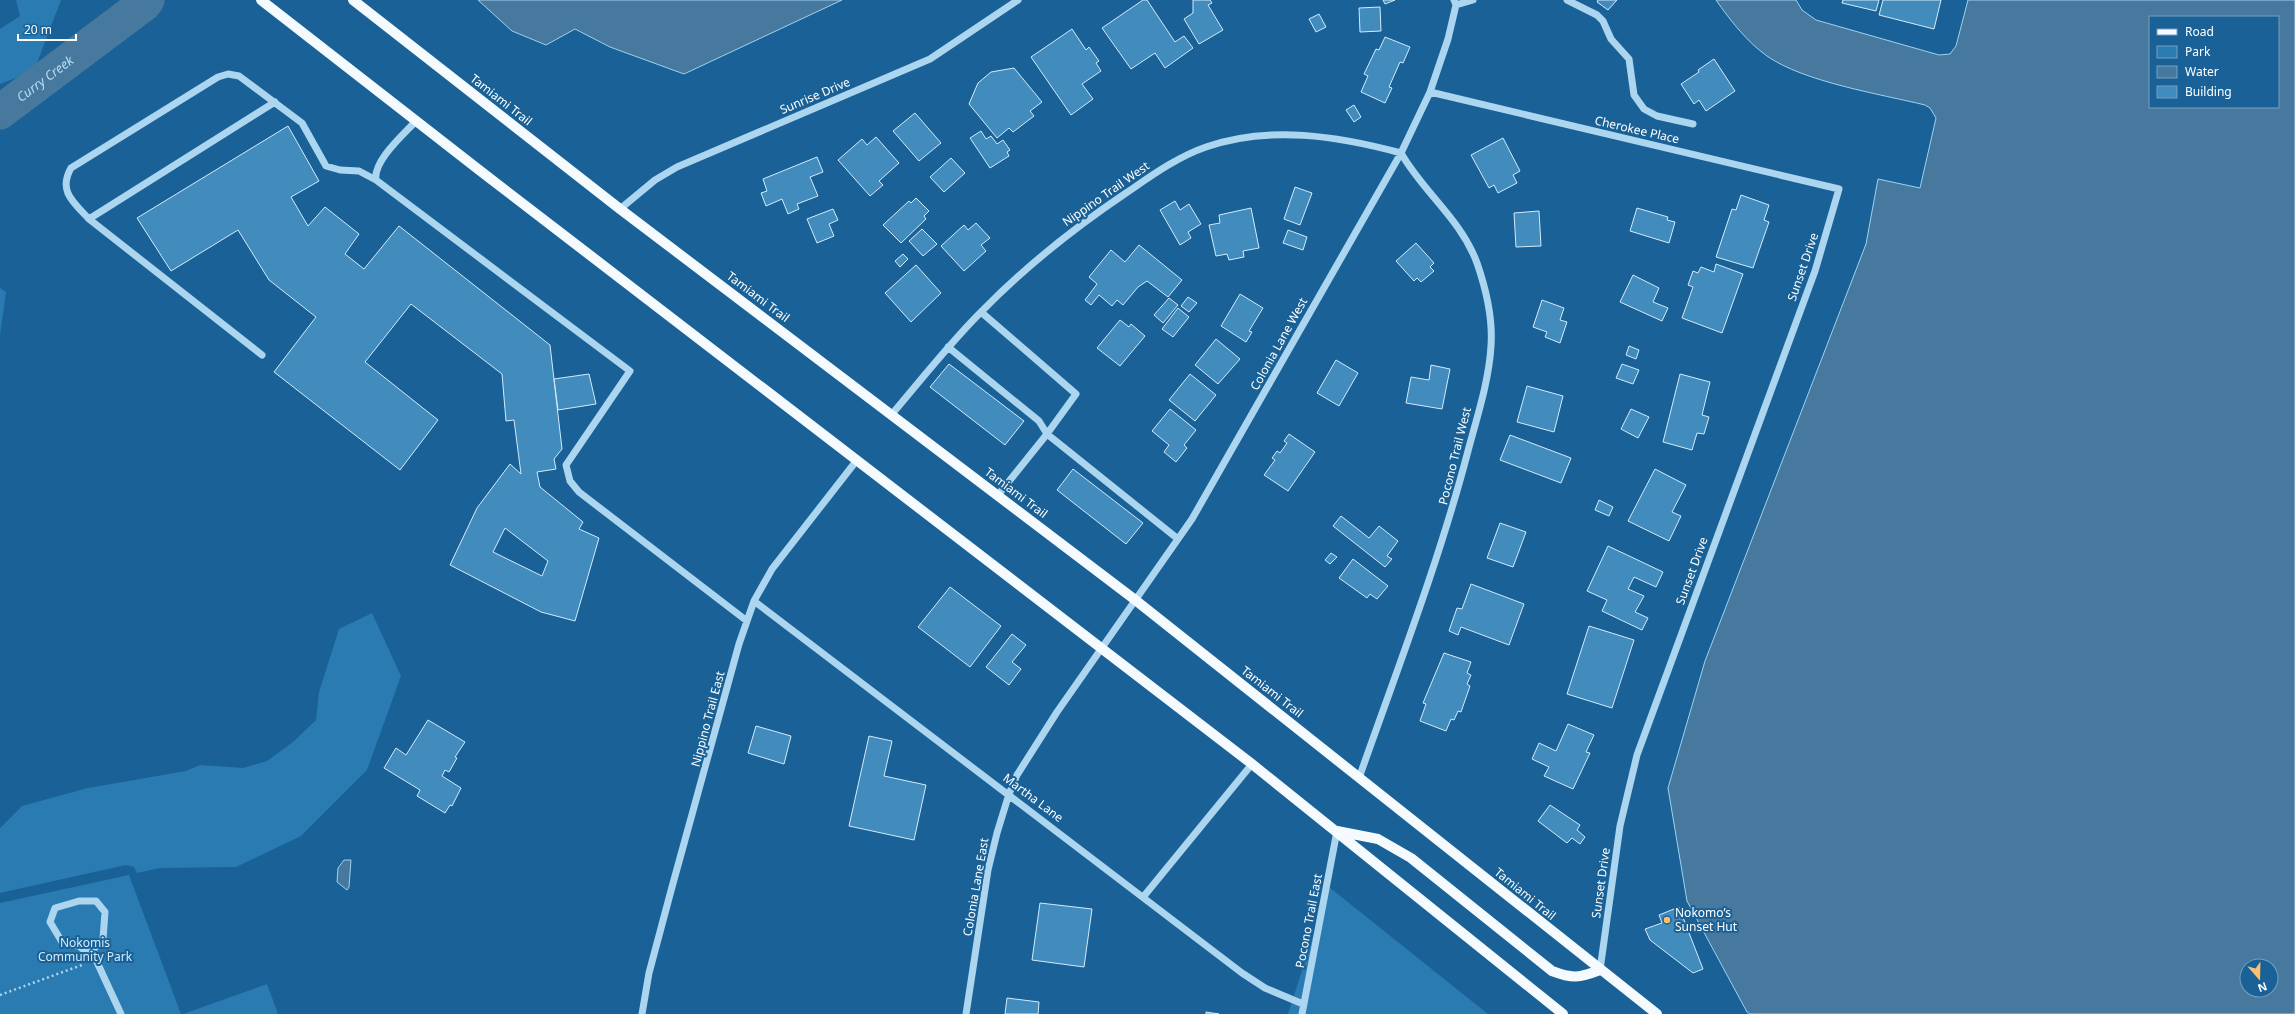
<svg xmlns="http://www.w3.org/2000/svg" width="2295" height="1014" font-family="'Noto Sans',sans-serif">
<style>
.green{fill:#297bb2}
.water{fill:#46799d;stroke:#9ed2f2;fill-rule:evenodd}
.lines{fill:none;stroke-linecap:round;stroke-linejoin:round}
.river{stroke:#46799d;stroke-width:35}
.building{fill:#428bbd;stroke:#d3ebfb;fill-rule:evenodd}
.path{stroke:#acd5f0;stroke-width:2.5;stroke-dasharray:2 3;stroke-linecap:butt}
.minor{stroke:#acd5f0;stroke-width:7}
.major{stroke:#f5faff;stroke-width:10}
.poi-dot{fill:#ffbf6b;stroke:#196196;stroke-width:1.5}
.labels{text-anchor:middle;stroke-width:4;stroke-linejoin:round;paint-order:stroke}
.street-label{font-size:12px;fill:#fff;stroke:#196196}
.poi-label{font-size:12px;fill:#fff;stroke:#196196;text-anchor:start}
.park-label{font-size:12px;fill:#d3ebfb;stroke:#196196}
.water-label{font-size:13px;font-style:italic;fill:#b8def7;stroke:#196196}
</style>
<rect width="100%" height="100%" fill="#196196"/>
<path class="green" d="M16 0H61L34 71 0 84V29L20 16Z
M0 288 6 292 0 335Z
M372 613 401 676 367 770 301 836 236 867 160 868 137 873 134 867 126 865 0 893V828L22 806 88 788 186 771 200 765 243 768 267 761 293 742 316 720 319 692 339 629Z
M129 875 181 1014H0V903Z
M1329 887 1488 1014H1288Z
M267 984 278 1014H183Z"/>
<path class="water" d="M478 0H842L684 74 610 47 575 29 546 45 512 31Z
M1716 0H1796L1802 10 1816 20 1939 55 1950 54 1956 46 1968 0H2295V1014H1750L1747 1012 1687 901 1668 788 1705 661 1866 244 1878 179 1920 188 1936 118 1930 108 1925 105C1880 94 1804 82 1767 56 1747 42 1730 20 1716 0ZM2150 17H2278V107H2150ZM2247 966H2271V990H2247Z
M344 860H351L349 887 347 890 337 882 338 868Z"/>
<g class="lines">
<path class="river" id="s1" d="M0 112 144 4 147 0"/>
</g>
<path class="building" d="M1143 0H1147L1175 42 1184 36 1193 48 1165 68 1155 53 1131 69 1102 28Z
M1193 0H1210L1212 3 1208 5 1223 30 1199 44 1184 19 1193 13Z
M1383 0H1395L1385 4Z
M1598 0H1617L1608 10 1597 2Z
M1843 0H1879L1876 11 1842 3Z
M1883 0H1941L1934 29 1879 15Z
M1380 7 1381 31 1360 32 1359 8Z
M1319 14 1326 27 1316 32 1309 19Z
M1072 29 1086 50 1089 47 1099 61 1096 63 1101 71 1082 84 1093 99 1071 115 1031 57Z
M1385 37 1410 47 1403 63 1400 62 1389 87 1392 88 1385 103 1361 92 1368 76 1364 74 1376 49 1379 50Z
M1714 59 1735 91 1706 111 1699 100 1694 104 1681 84 1699 72 1698 70Z
M1014 68 1042 102 1030 111 1034 116 1013 132 1009 128 997 138 969 104 978 83 991 72Z
M1354 105 1361 117 1354 122 1346 110Z
M915 113 941 143 919 161 893 131Z
M288 126 319 181 291 197 308 226 325 207 359 234 345 254 364 269 399 226 550 345 562 449 554 459 556 469 537 472 540 487 583 522 579 529 599 538 575 621 541 612 450 565 477 508 510 464 521 474 514 420 506 421 502 374 411 304 365 362 438 420 400 470 274 372 316 317 269 280 238 230 171 271 137 218ZM505 528 548 561 542 576 493 552Z
M981 131 986 139 991 136 997 144 1003 140 1010 150 1007 152 1009 156 990 168 970 138Z
M876 137 899 163 879 181 883 185 870 196 838 160 862 139 867 145Z
M1503 138 1520 171 1513 175 1517 183 1498 193 1494 185 1489 188 1471 155Z
M817 157 823 172 810 177 818 196 797 204 799 209 788 214 782 199 766 206 761 193 767 191 763 179Z
M951 158 965 173 944 192 930 177Z
M1295 187 1312 193 1300 225 1284 219Z
M1741 195 1769 205 1764 220 1769 222 1753 268 1716 257 1732 209 1736 210Z
M916 198 929 211 924 216 926 219 901 243 883 225 909 201 911 203Z
M1175 201 1180 210 1189 204 1201 224 1188 232 1191 238 1180 245 1160 210Z
M1251 208 1259 248 1243 251 1244 257 1229 260 1227 254 1216 256 1209 225 1220 223 1219 215Z
M1637 208 1668 217 1667 220 1675 222 1669 243 1630 231Z
M833 209 838 220 829 224 834 236 817 243 807 219Z
M1539 211 1541 246 1516 247 1514 213Z
M976 223 990 238 981 245 986 251 964 271 941 246 964 225 968 230Z
M922 229 937 244 923 256 909 241Z
M1288 230 1307 237 1303 250 1283 243Z
M1416 243 1434 263 1430 267 1434 271 1421 282 1417 278 1414 281 1396 261Z
M1139 245 1182 280 1168 297 1147 281 1138 287 1123 305 1117 300 1112 306 1099 295 1091 305 1085 300 1097 284 1089 277 1111 250 1125 262Z
M903 254 908 259 900 267 895 261Z
M1716 264 1743 274 1722 333 1682 318 1693 287 1688 285 1693 271 1698 273 1701 267 1714 272Z
M916 265 941 293 911 322 885 293Z
M1633 275 1659 288 1653 302 1668 308 1662 321 1620 302Z
M1240 294 1263 308 1249 331 1252 332 1246 342 1221 326Z
M1188 297 1197 303 1189 312 1181 306Z
M1169 298 1178 305 1163 323 1154 315Z
M1542 300 1564 308 1560 320 1567 322 1560 343 1545 337 1547 332 1533 327Z
M1178 308 1189 317 1173 337 1162 329Z
M1120 320 1129 327 1131 324 1145 336 1120 366 1097 348Z
M1216 339 1240 359 1218 384 1195 365Z
M1629 346 1639 350 1636 359 1626 355Z
M1336 360 1358 373 1339 406 1317 393Z
M949 364 1024 421 1005 445 930 387Z
M1622 364 1639 370 1633 384 1616 378Z
M1431 365 1450 369 1442 409 1406 403 1411 377 1429 380Z
M589 374 596 404 558 410 554 379Z
M1190 374 1216 395 1195 421 1169 400Z
M1680 374 1710 382 1702 415 1709 417 1704 434 1697 433 1692 450 1663 442Z
M1527 386 1563 396 1554 432 1517 422Z
M1170 409 1196 430 1184 445 1187 448 1176 462 1164 452 1169 445 1152 431Z
M1631 409 1649 417 1638 438 1621 429Z
M1289 434 1315 452 1288 491 1264 475 1275 460 1272 458 1277 451 1280 453 1287 443 1284 441Z
M1510 435 1571 458 1561 483 1500 460Z
M1073 469 1143 523 1126 544 1057 490Z
M1655 469 1686 485 1672 512 1681 516 1669 541 1628 521Z
M1599 500 1613 507 1609 516 1595 510Z
M1341 516 1369 538 1379 526 1398 541 1387 556 1392 559 1385 567 1333 526Z
M1500 523 1526 532 1513 567 1487 558Z
M1608 546 1663 572 1656 587 1634 577 1628 589 1644 596 1635 612 1648 618 1642 630 1602 611 1607 600 1587 591Z
M1331 553 1337 557 1330 564 1325 560Z
M1353 559 1388 586 1377 599 1370 594 1367 598 1339 578Z
M1471 584 1524 604 1509 645 1461 627 1458 635 1449 631 1457 608 1462 609Z
M950 587 1001 626 970 667 918 627Z
M1589 626 1634 640 1612 708 1567 694Z
M1012 634 1026 645 1012 662 1021 669 1009 685 986 667Z
M1444 653 1471 662 1467 673 1471 675 1467 684 1470 686 1461 712 1458 711 1454 720 1451 719 1446 731 1420 721 1426 704 1423 703Z
M428 720 465 742 455 757 457 758 449 772 445 770 442 776 461 788 452 806 450 805 445 813 417 796 420 790 384 768 396 748 406 755Z
M1568 724 1594 735 1586 752 1590 753 1573 789 1544 776 1549 767 1532 759 1539 743 1556 751Z
M756 726 791 736 784 764 748 753Z
M869 736 892 741 884 776 926 785 914 840 849 826Z
M1550 805 1580 825 1577 830 1585 837 1580 844 1572 838 1567 843 1538 821Z
M1040 903 1092 909 1084 967 1032 960Z
M1679 907 1703 969 1693 973 1650 940 1645 929 1662 923 1659 915Z
M1007 998 1039 1002 1038 1014H1005Z
M1206 1012 1219 1014H1206Z"/>
<g class="lines">
<path class="path" d="M0 995 82 965"/>
<path class="minor" d="M1567 0 1597 15 1603 21 1611 39 1629 59 1634 95 1644 109 1657 116 1693 124
M1456 5 1473 0
M1430 92 1839 189 1815 271 1637 755 1620 826 1600 970
M416 121C403 135 373 161 376 180L630 371 566 465 570 481 579 492 747 621
M620 209 655 180 677 167 930 59 1018 0
M89 219 275 102
M948 347 1039 421 1047 434 1076 394 981 312
M262 355 89 219C73 202 58 191 71 168L218 77 228 74 239 76 302 123 326 166 340 170 359 171 376 180
M892 414C921 380 949 344 981 312 1025 267 1074 228 1126 193 1151 176 1177 157 1206 147 1269 125 1338 136 1401 153 1423 192 1461 219 1477 263 1486 289 1493 318 1491 346 1489 381 1477 417 1468 451 1439 562 1397 670 1359 778
M998 495 1047 434 1178 539
M754 601 1242 973 1265 988 1303 1004
M1144 896 1252 764
M89 954 103 939 105 912 96 901H79L55 908 50 922 62 942 79 946 96 960 121 1014
M642 1014 649 973 672 887 739 644 754 601 772 569 857 460
M966 1014 988 870 997 833 1009 794 1017 775 1057 712 1192 519 1401 153 1430 92 1448 39 1456 5 1454 0
M1302 1014 1337 831"/>
<path class="major" d="M261 0 483 173 1252 764 1563 1014
M353 0 620 209 1134 599 1657 1014
M1337 831 1378 839 1411 858 1552 971C1573 979 1579 978 1600 970"/>
</g>
<circle class="poi-dot" cx="1667" cy="920" r="4"/>
<g class="labels">
<g class="street-label">
<text transform="translate(815 96) rotate(-23)" y="4">Sunrise Drive</text>
<text transform="translate(501 100) rotate(38)" y="4">Tamiami Trail</text>
<text transform="translate(1637 130) rotate(13)" y="4">Cherokee Place</text>
<text transform="translate(1106 194) rotate(-35)" y="4">Nippino Trail West</text>
<text transform="translate(1803 267) rotate(-71)" y="4">Sunset Drive</text>
<text transform="translate(758 297) rotate(37)" y="4">Tamiami Trail</text>
<text transform="translate(1279 344) rotate(-61)" y="4">Colonia Lane West</text>
<text transform="translate(1455 456) rotate(-76)" y="4">Pocono Trail West</text>
<text transform="translate(1016 493) rotate(37)" y="4">Tamiami Trail</text>
<text transform="translate(1692 571) rotate(-70)" y="4">Sunset Drive</text>
<text transform="translate(1272 692) rotate(38)" y="4">Tamiami Trail</text>
<text transform="translate(708 719) rotate(-75)" y="4">Nippino Trail East</text>
<text transform="translate(1033 798) rotate(37)" y="4">Martha Lane</text>
<text transform="translate(1601 883) rotate(-82)" y="4">Sunset Drive</text>
<text transform="translate(976 887) rotate(-80)" y="4">Colonia Lane East</text>
<text transform="translate(1525 894) rotate(39)" y="4">Tamiami Trail</text>
<text transform="translate(1309 921) rotate(-79)" y="4">Pocono Trail East</text>
</g>
<g class="poi-label">
<text x="1675" y="917">Nokomo’s<tspan x="1675" dy="14">Sunset Hut</tspan></text>
</g>
<g class="park-label">
<text x="85" y="947">Nokomis<tspan x="85" dy="14">Community Park</tspan></text>
</g>
<g class="water-label">
<text dy="5" stroke="none"><textPath href="#s1" startOffset="56">Curry Creek</textPath></text>
</g>
</g>
<rect x="2149" y="16" width="130" height="92" fill="#196196" stroke="#75a0c0"/>
<rect x="2157" y="29" width="20" height="6" fill="#f5faff" stroke="#75a0c0"/>
<text x="2185" y="36" font-size="12" fill="#ffffff">Road</text>
<rect x="2157" y="46" width="20" height="12" fill="#297bb2" stroke="#75a0c0"/>
<text x="2185" y="56" font-size="12" fill="#ffffff">Park</text>
<rect x="2157" y="66" width="20" height="12" fill="#46799d" stroke="#75a0c0"/>
<text x="2185" y="76" font-size="12" fill="#ffffff">Water</text>
<rect x="2157" y="86" width="20" height="12" fill="#428bbd" stroke="#75a0c0"/>
<text x="2185" y="96" font-size="12" fill="#ffffff">Building</text>
<g transform="translate(2259 978) rotate(160)"><circle r="19" fill="#196196" stroke="#75a0c0"/>
<path d="M0-3L7 15L0 10L-7 15Z" fill="#ffbf6b"/>
<text y="-6" font-size="11" font-weight="bold" text-anchor="middle" fill="#ffffff">N</text>
</g>
<path d="M18 34v6h58v-6" fill="none" stroke="#ffffff" stroke-width="2"/>
<text x="24" y="34" font-size="12" fill="#ffffff" stroke="#196196" stroke-width="3" paint-order="stroke">20 m</text>
</svg>
